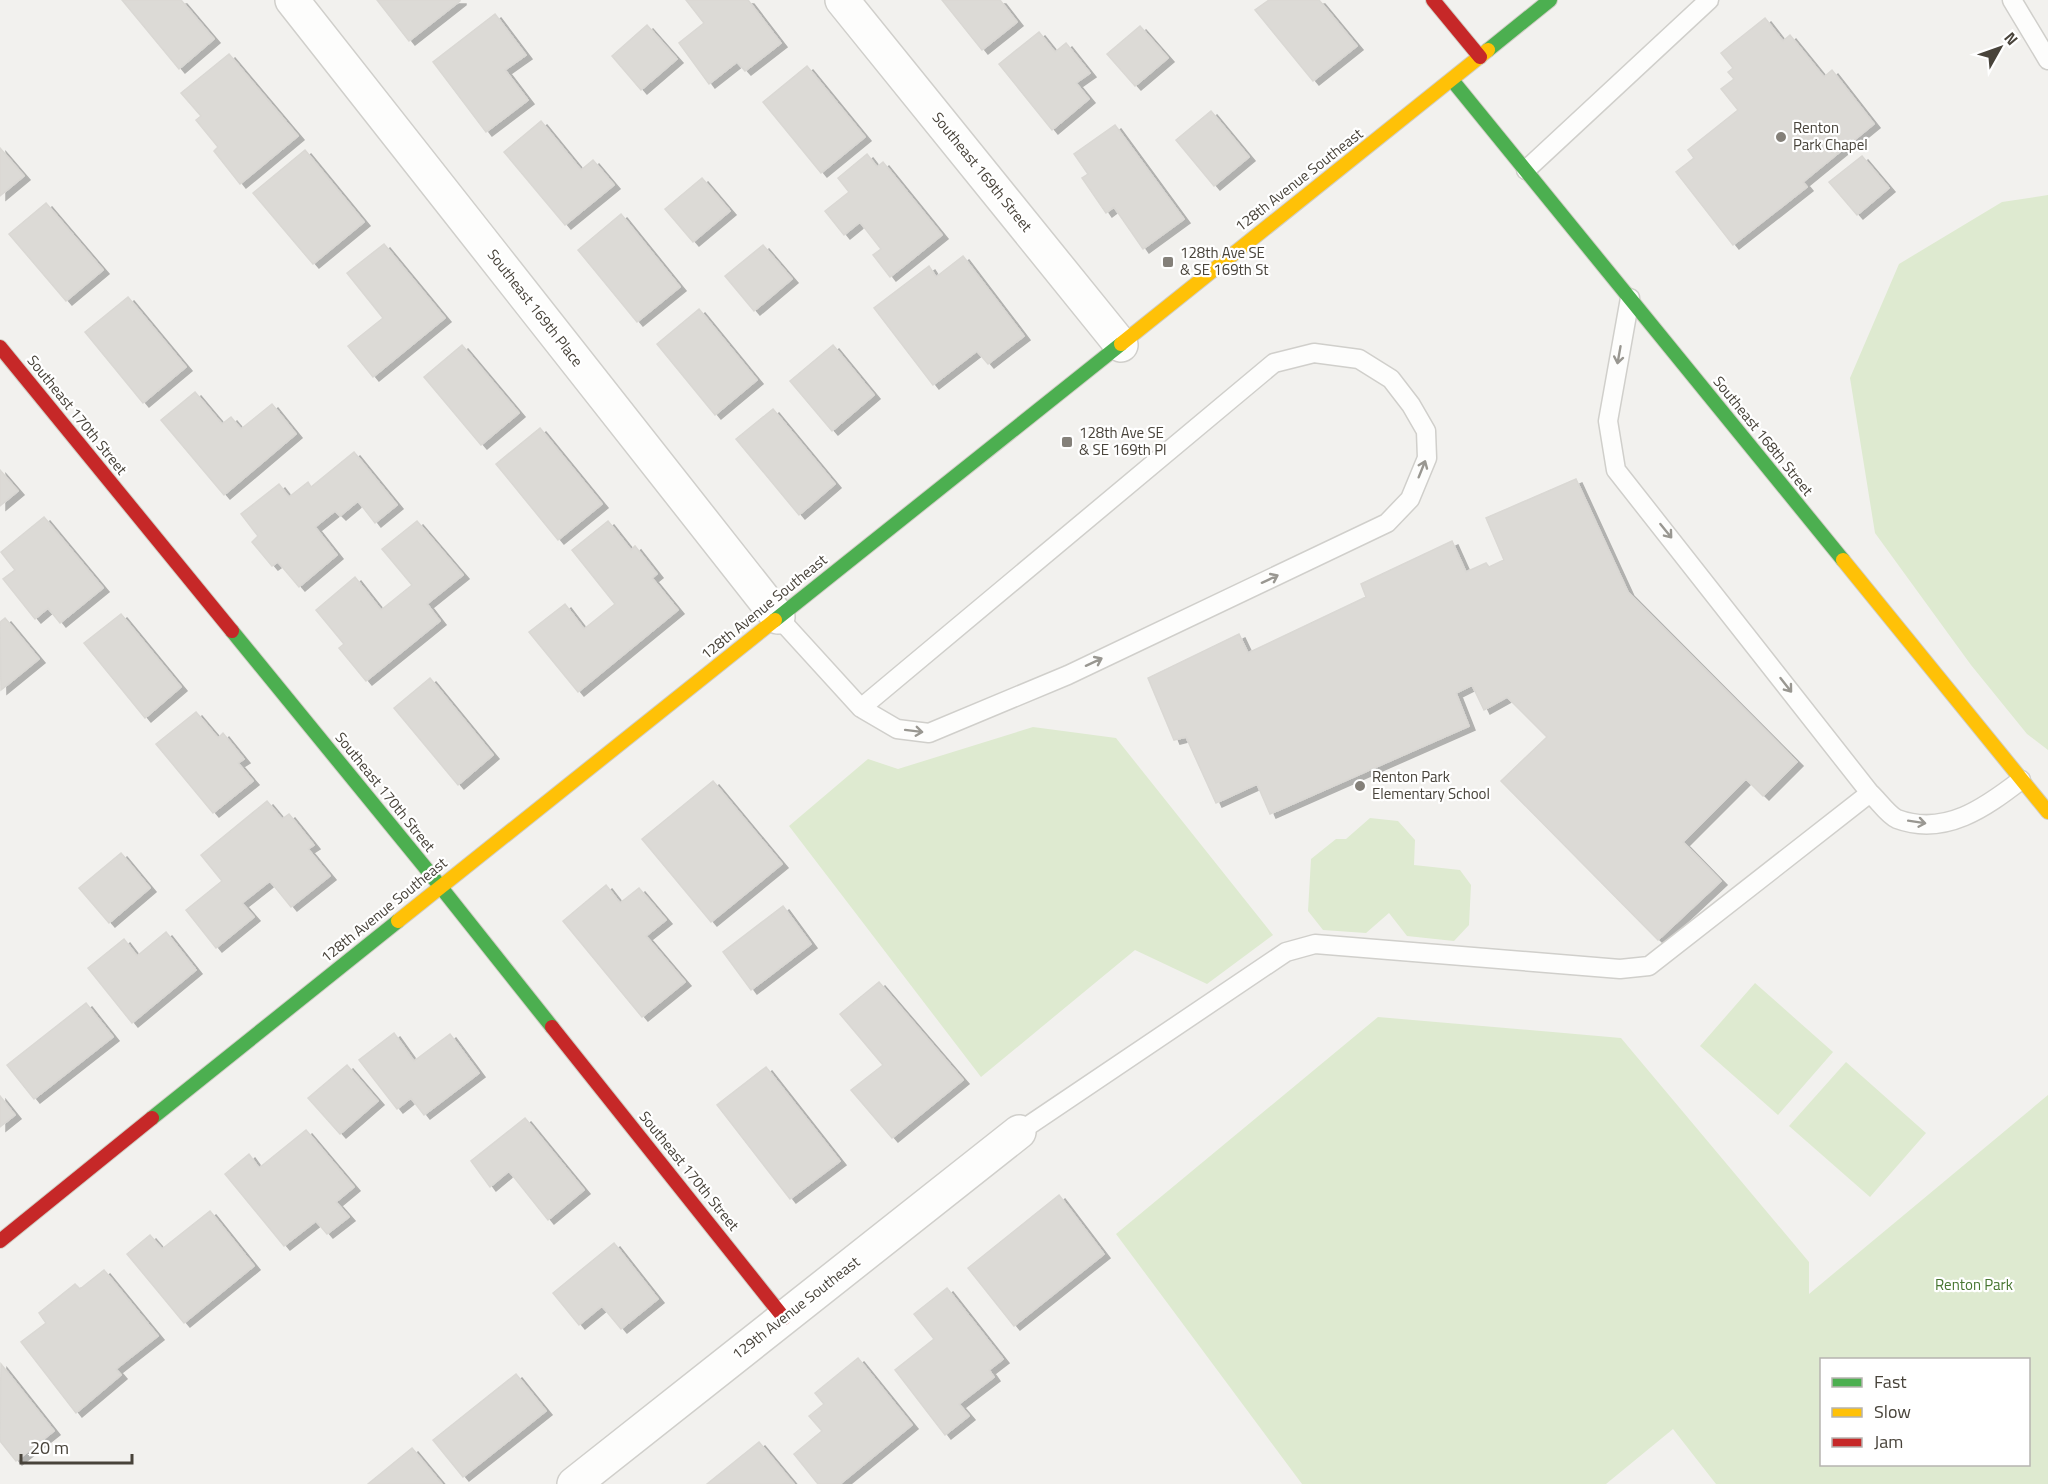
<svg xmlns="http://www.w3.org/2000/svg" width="2048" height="1484" font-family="'Titillium Web',sans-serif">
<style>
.green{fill:#deead0;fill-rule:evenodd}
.building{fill:#dcdad6;stroke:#dad8d4;stroke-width:1.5;filter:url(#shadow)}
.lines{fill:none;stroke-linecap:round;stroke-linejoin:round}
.lane-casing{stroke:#d0cfcb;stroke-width:21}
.street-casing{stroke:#d0cfcb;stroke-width:36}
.fast-casing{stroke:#d0cec5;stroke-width:16}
.slow-casing{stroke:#d0cec5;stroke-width:16}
.jam-casing{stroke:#d0cec5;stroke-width:16}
.lane{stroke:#fdfdfc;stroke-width:18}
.street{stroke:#fdfdfc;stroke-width:33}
.fast{stroke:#4caf50;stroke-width:14}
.slow{stroke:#ffc107;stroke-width:14}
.jam{stroke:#c62828;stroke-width:14}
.oneway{stroke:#999791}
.poi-dot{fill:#848079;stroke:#fff;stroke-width:2}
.labels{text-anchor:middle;stroke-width:4.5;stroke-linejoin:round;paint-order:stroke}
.poi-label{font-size:15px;fill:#48433a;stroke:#fff;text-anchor:start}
.street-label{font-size:15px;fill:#48433a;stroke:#fff}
.park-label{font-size:15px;fill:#477631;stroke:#fff}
</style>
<defs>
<filter id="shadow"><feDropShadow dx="6" dy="4" stdDeviation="0" flood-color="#0004"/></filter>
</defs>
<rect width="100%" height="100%" fill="#f2f1ee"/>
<path class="green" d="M2048 195V750L2027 734 1971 665 1875 533 1850 378 1899 264 2002 202Z
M1033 727 1116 738 1273 935 1207 984 1135 950 981 1077 789 826 868 759 898 769Z
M1370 818 1398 821 1415 840 1414 865 1460 870 1471 885 1469 925 1454 941 1407 936 1389 913 1366 933 1323 930 1308 911 1311 859 1336 839H1346Z
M1755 983 1833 1052 1778 1115 1700 1046Z
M1378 1017 1621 1038 1809 1262V1294L2048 1095V1484H1716L1673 1429 1606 1484H1302L1116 1234ZM1822 1360H2028V1464H1822Z
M1846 1062 1926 1133 1870 1197 1789 1126Z"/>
<path class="building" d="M122 0H181L214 39 179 69Z
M377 0H460V1L409 41Z
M686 0H748L781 43 745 71 737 62 709 84 679 43 704 23Z
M942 0H1000L1017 22 982 50Z
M1269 0H1319L1357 46 1313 81 1255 10Z
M495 14 526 55 505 70 528 100 486 132 433 62Z
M1765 18 1783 41 1790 35 1824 77 1832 70 1874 124 1803 182 1807 187 1733 245 1676 172 1694 158 1688 150 1738 110 1721 89 1734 79 1728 72 1733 68 1721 53Z
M647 25 677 59 641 90 612 56Z
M1140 26 1168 58 1135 86 1107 54Z
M1039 32 1055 52 1066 43 1090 73 1076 83 1089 99 1052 130 999 64Z
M229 54 298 136 240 184 214 151 218 147 196 120 201 116 181 93Z
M807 66 865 137 821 173 763 102Z
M1211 111 1249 157 1214 186 1176 140Z
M541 121 581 170 593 160 614 185 565 225 504 152Z
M1115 125 1184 219 1143 249 1114 207 1106 213 1082 178 1088 174 1074 154Z
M0 148 24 176 0 196Z
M305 150 364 222 313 264 253 193Z
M867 154 877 167 883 162 942 235 890 277 873 255 881 249 860 222 844 235 825 211 849 192 838 178Z
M1862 156 1889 188 1857 215 1829 182Z
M702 178 730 211 693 242 665 209Z
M46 203 103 270 66 301 9 234Z
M621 214 680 287 637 322 578 250Z
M384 244 445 318 373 377 348 346 383 318 347 273Z
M763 245 792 279 754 311 725 276Z
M963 256 1024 336 988 364 977 351 933 385 874 308 929 266 936 277Z
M128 297 186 367 143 403 85 332Z
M699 309 757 380 715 415 657 344Z
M462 345 519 413 481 445 424 377Z
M833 345 874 395 832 431 790 381Z
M195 392 222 424 231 417 241 429 272 404 296 434 224 495 161 420Z
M773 409 835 484 799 515 736 439Z
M540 428 602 504 558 540 496 464Z
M354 452 397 505 375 523 358 501 340 516 335 511 315 527 337 555 299 587 278 562 272 566 252 542 258 536 241 514 279 484 289 497 308 482 311 487Z
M0 470 18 491 0 506Z
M1576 479 1628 592 1797 762 1763 796 1746 779 1683 842 1721 881 1658 940 1501 781 1547 737 1507 697 1484 710 1472 685 1456 693 1469 726 1270 814 1257 784 1216 803 1186 737 1174 740 1148 678 1239 634 1248 653 1366 597 1361 584 1452 541 1466 572 1486 563 1489 567 1504 560 1486 518Z
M44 517 103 588 60 623 48 608 35 619 3 579 15 570 1 552Z
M417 521 463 575 427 604 440 621 366 681 339 648 344 644 316 610 355 577 381 610 412 585 382 549Z
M608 521 631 550 635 546 657 574 652 578 678 610 578 692 529 632 565 604 584 629 615 604 572 550Z
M121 614 181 687 145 718 84 643Z
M5 618 39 659 1 690 0 622Z
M430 678 493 755 458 785 394 708Z
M196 712 218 738 223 733 244 759 238 763 253 781 213 813 156 744Z
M713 781 782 864 711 922 642 839Z
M267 801 282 819 289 814 314 845 308 849 330 876 291 907 270 881 242 903 254 917 216 948 186 910 222 881 201 855Z
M121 853 150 888 109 923 79 888Z
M606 885 620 903 639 888 666 920 646 936 685 982 642 1017 563 921Z
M783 906 811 944 751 990 723 952Z
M166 932 196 970 132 1023 88 968 124 939 137 956Z
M879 982 963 1080 892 1138 851 1090 883 1065 840 1014Z
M86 1003 113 1037 34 1099 7 1065Z
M394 1033 414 1061 450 1034 479 1073 424 1115 411 1098 397 1109 359 1060Z
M347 1065 378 1101 340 1134 308 1098Z
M766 1067 840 1161 790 1199 717 1105Z
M0 1096 15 1115 0 1127Z
M525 1118 584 1190 548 1220 509 1171 490 1187 471 1161Z
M306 1130 354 1187 336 1202 349 1217 327 1234 316 1221 284 1246 225 1174 249 1154 259 1168Z
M1059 1195 1104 1254 1014 1326 968 1268Z
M210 1211 254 1266 184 1323 127 1254 150 1235 162 1249Z
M614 1243 658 1299 621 1329 602 1306 579 1325 553 1293Z
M104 1270 158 1336 116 1369 121 1375 76 1413 21 1342 46 1323 39 1313 75 1284 80 1289Z
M947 1288 1003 1359 989 1370 994 1377 959 1404 969 1416 945 1435 895 1370 934 1339 914 1314Z
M858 1358 912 1425 840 1484H818L794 1454 822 1431 809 1416 824 1404 815 1393Z
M1 1364 54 1431 16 1461 0 1441Z
M516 1374 546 1411 463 1477 433 1440Z
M759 1442 794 1484H707Z
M412 1448 442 1484H368Z"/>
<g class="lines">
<g class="lane-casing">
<path id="lane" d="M2012 0 2048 60
M1526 170 1709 0
M1630 298 1608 421 1616 470 1870 793C1878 800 1888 815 1897 819 1945 837 1986 807 2021 780
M778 617 861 708 897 729 929 733 1068 675 1387 523 1410 499 1427 458 1426 431 1411 405 1391 379 1359 359 1314 353 1274 363 861 708
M1019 1132 1286 952 1315 944 1620 969 1649 966 1870 793"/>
</g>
<g class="street-casing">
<path id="street" d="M292 0 778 617
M842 0 1121 345
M574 1484 1019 1132"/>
</g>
<g class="fast-casing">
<path id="fast" d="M1488 50 1550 0
M1452 80 1843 560
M775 620 1121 344
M232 631 424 866 552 1027
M152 1118 398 921"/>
</g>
<g class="slow-casing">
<path id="slow" d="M1121 344 1488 50
M1843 560 2048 812
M398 921 775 620"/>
</g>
<g class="jam-casing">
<path id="jam" d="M1433 0 1480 57
M0 347 232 631
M552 1027 784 1318
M0 1241 152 1118"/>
</g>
<use href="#lane" class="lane"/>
<use href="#street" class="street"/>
<use href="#fast" class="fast"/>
<use href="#slow" class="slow"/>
<use href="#jam" class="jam"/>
</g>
<defs><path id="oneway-shaft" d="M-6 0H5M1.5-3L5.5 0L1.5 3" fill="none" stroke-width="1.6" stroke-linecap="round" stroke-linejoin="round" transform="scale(1.5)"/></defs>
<g class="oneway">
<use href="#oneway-shaft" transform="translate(1619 355) rotate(100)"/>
<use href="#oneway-shaft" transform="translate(1422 469) rotate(-68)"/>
<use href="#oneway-shaft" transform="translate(1666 531) rotate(51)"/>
<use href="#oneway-shaft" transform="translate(1270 579) rotate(-25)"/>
<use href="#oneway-shaft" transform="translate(1094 662) rotate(-25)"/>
<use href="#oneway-shaft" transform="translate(1786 685) rotate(52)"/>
<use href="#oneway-shaft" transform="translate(914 731) rotate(7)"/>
<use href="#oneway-shaft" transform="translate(1917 822) rotate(9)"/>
</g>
<g class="poi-dot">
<circle cx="1781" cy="137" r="6"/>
<rect x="1162" y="256" width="12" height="12" rx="3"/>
<rect x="1061" y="436" width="12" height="12" rx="3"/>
<circle cx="1360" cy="786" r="6"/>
</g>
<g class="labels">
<g class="poi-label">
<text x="1793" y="133">Renton<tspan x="1793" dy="17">Park Chapel</tspan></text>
<text x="1180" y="258">128th Ave SE<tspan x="1180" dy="17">&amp; SE 169th St</tspan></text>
<text x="1079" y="438">128th Ave SE<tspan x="1079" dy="17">&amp; SE 169th Pl</tspan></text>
<text x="1372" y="782">Renton Park<tspan x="1372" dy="17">Elementary School</tspan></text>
</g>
<g class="street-label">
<text transform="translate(982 172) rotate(51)" y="5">Southeast 169th Street</text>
<text transform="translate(1299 180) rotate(-38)" y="5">128th Avenue Southeast</text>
<text transform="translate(535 308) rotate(52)" y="5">Southeast 169th Place</text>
<text transform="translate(77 415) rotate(51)" y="5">Southeast 170th Street</text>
<text transform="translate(1763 436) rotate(51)" y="5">Southeast 168th Street</text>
<text transform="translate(764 607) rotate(-39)" y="5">128th Avenue Southeast</text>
<text transform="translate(385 792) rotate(51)" y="5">Southeast 170th Street</text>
<text transform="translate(384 910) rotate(-39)" y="5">128th Avenue Southeast</text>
<text transform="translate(689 1171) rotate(51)" y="5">Southeast 170th Street</text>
<text transform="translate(796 1308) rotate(-38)" y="5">129th Avenue Southeast</text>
</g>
<g class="park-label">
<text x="1974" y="1290">Renton Park</text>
</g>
</g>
<rect x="1820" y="1358" width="210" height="108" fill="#ffffff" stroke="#b6b4b0" stroke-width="1.5"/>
<rect x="1832" y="1378" width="30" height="9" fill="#4caf50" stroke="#b6b4b0" stroke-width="1.5"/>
<text x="1874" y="1388" font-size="18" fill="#48433a">Fast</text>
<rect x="1832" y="1408" width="30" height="9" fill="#ffc107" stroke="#b6b4b0" stroke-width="1.5"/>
<text x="1874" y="1418" font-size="18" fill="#48433a">Slow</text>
<rect x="1832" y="1438" width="30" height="9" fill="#c62828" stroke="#b6b4b0" stroke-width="1.5"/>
<text x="1874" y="1448" font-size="18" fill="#48433a">Jam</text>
<g transform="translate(2000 48) rotate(50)" stroke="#ffffff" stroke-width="4.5" paint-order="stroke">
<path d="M0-4.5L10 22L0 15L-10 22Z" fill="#48433a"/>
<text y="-9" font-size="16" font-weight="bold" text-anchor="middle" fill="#48433a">N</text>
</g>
<path d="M21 1454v9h111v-9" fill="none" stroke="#48433a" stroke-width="3"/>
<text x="30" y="1454" font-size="18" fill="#48433a" stroke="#ffffff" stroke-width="4.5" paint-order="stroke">20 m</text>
</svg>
